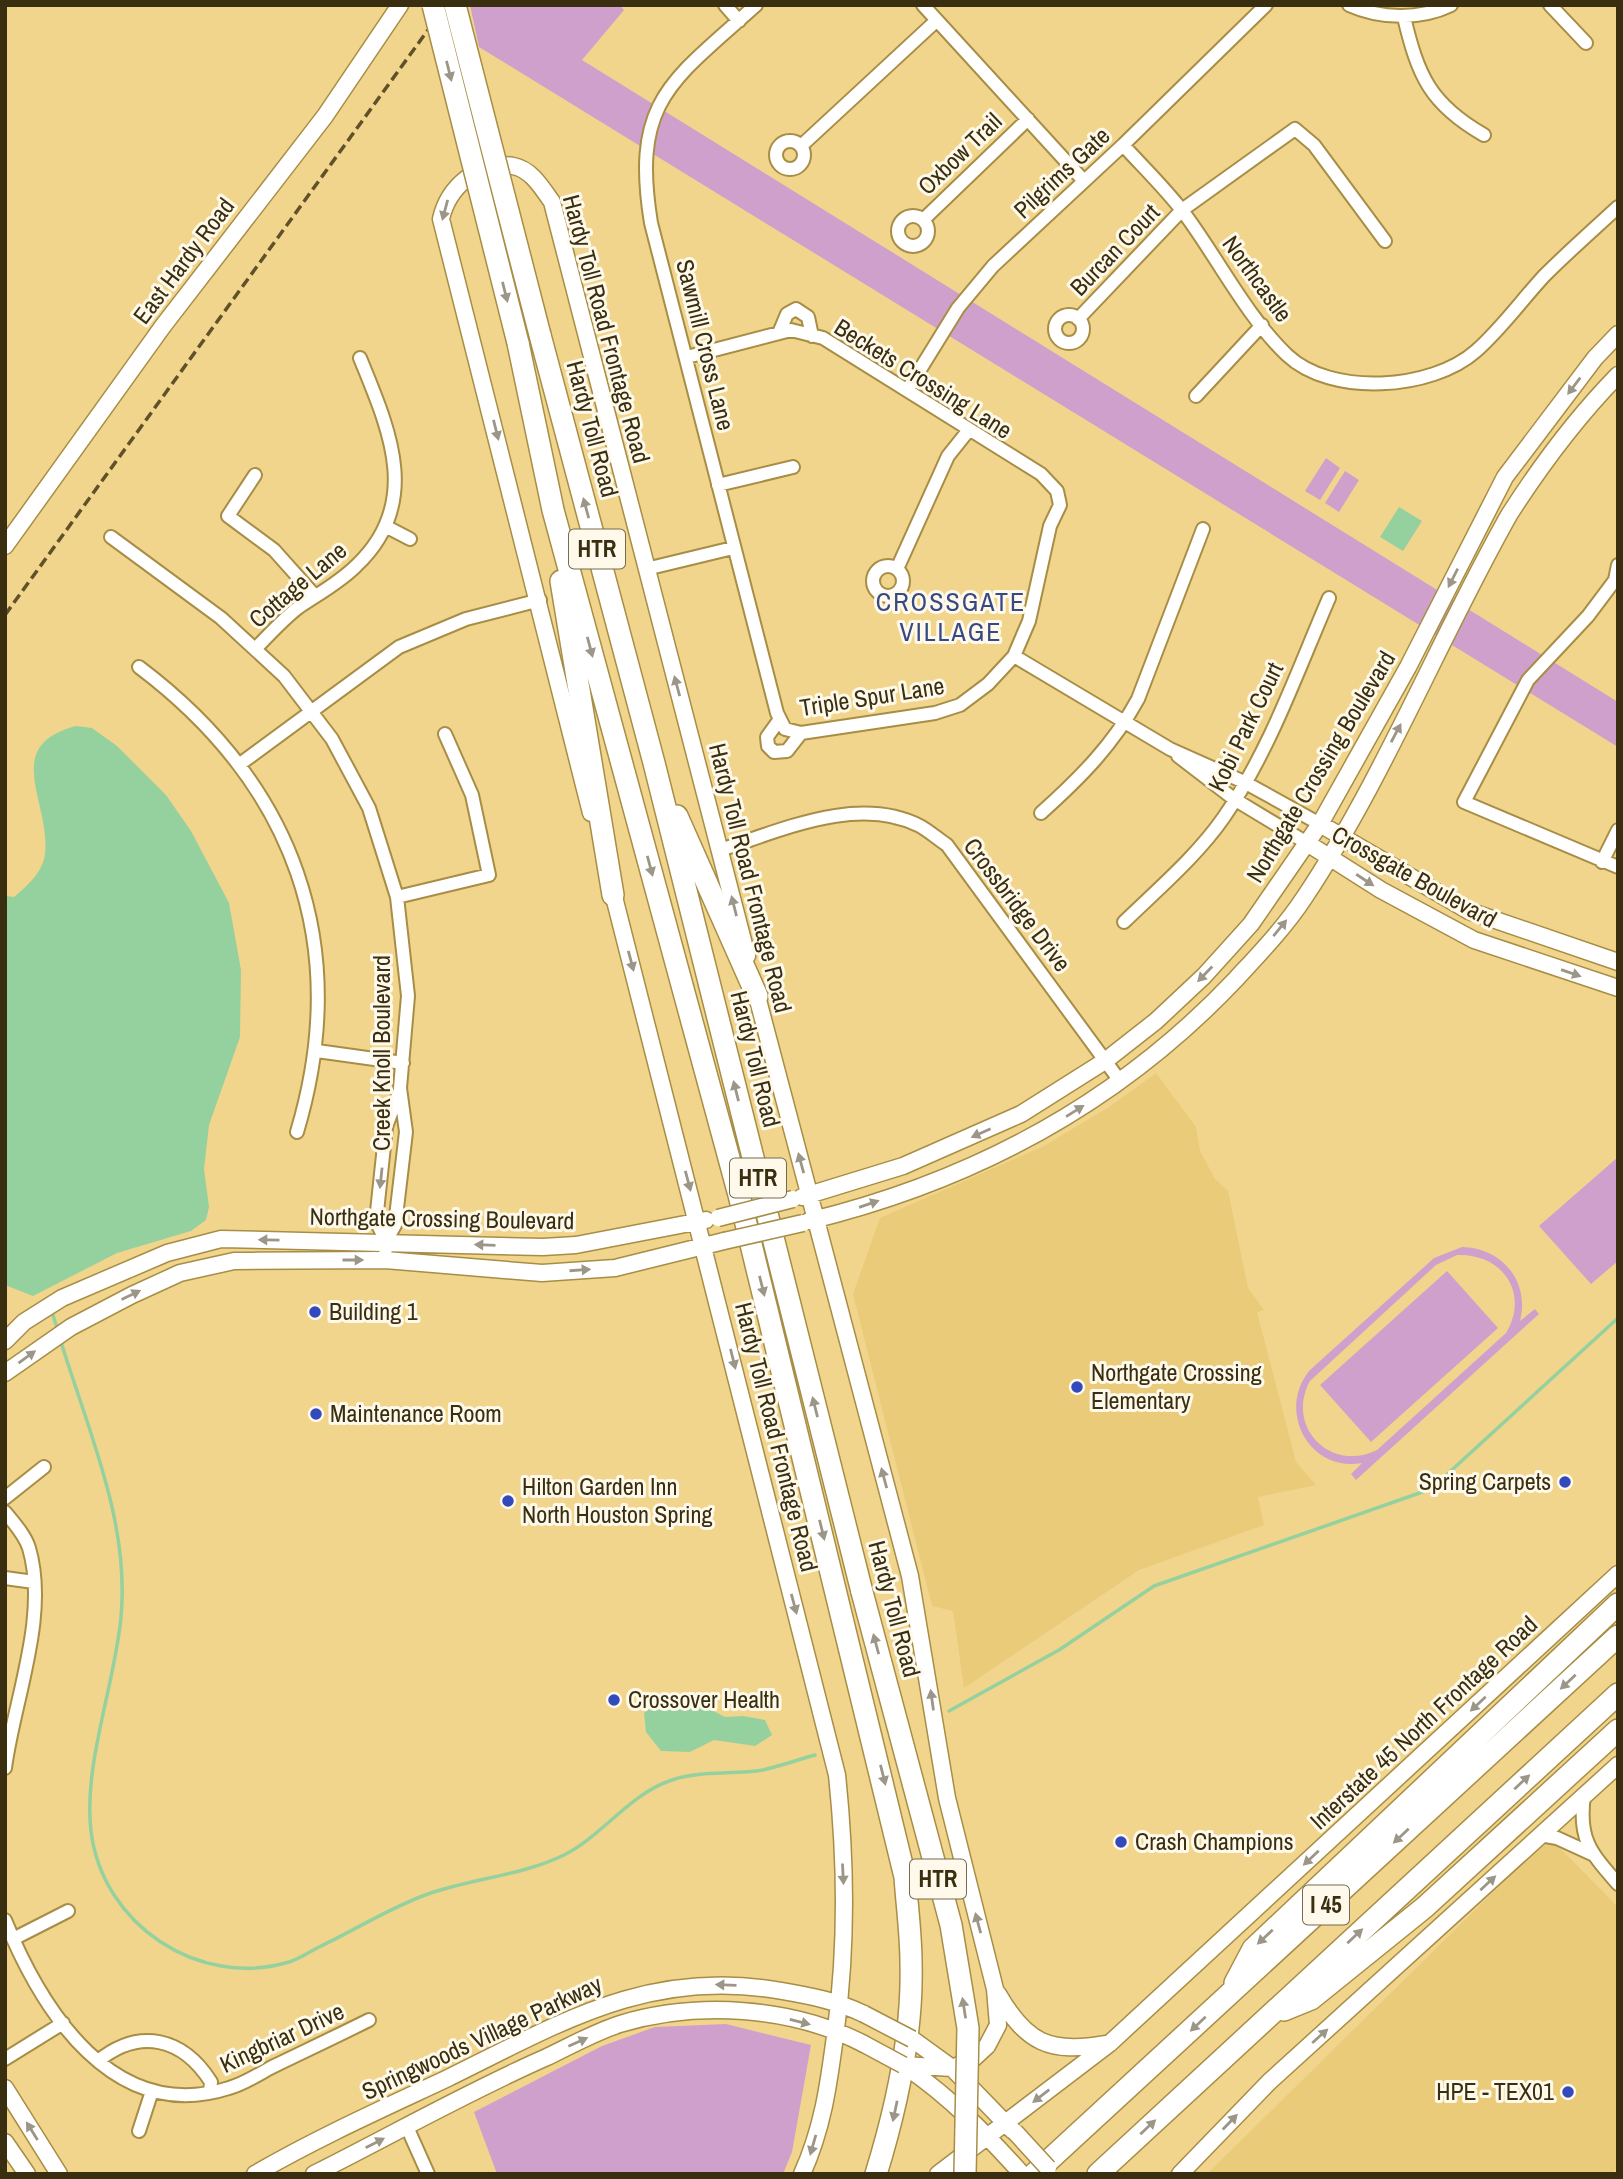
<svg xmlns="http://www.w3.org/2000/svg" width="1623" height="2179" font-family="'Archivo Narrow',sans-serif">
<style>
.built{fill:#eacb79}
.green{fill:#d0a0cc;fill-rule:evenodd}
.water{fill:#95d19f}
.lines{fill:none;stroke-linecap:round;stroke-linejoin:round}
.stream{stroke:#95d19f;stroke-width:3.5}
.street-casing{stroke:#a78d45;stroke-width:16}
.secondary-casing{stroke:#a78d45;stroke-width:19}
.highway-casing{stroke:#a78d45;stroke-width:24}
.street{stroke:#fff;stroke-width:12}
.secondary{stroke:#fff;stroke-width:16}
.highway{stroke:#fff;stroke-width:21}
.rail{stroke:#60512a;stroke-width:3.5;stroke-dasharray:10 5;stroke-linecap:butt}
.secondary-bridge-casing{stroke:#a78d45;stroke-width:19;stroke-linecap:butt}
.highway-bridge-casing{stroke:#a78d45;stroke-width:24;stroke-linecap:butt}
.secondary-bridge{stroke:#fff;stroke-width:16}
.highway-bridge{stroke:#fff;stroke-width:21}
.oneway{fill:#9c9688}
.poi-dot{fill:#334abc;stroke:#fef9ea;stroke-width:2.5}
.labels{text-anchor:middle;stroke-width:6;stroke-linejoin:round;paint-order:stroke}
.shield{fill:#fef9ea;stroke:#746b51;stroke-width:2}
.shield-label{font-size:23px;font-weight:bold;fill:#392e10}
.street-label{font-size:24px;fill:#392e10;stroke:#fef9ea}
.poi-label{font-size:24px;fill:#392e10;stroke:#fef9ea;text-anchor:start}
.neighbourhood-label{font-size:26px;letter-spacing:2px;fill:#374984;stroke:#fef9ea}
</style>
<rect width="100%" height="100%" fill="#f1d58c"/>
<path class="built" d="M1156 1073 1196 1127 1200 1151 1215 1179 1228 1191 1248 1288 1264 1310 1257 1312 1296 1462 1316 1485 1258 1497 1264 1525 1139 1570 964 1688 953 1611 932 1606 853 1294 880 1218 1044 1146 1109 1107Z
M1549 1837 1618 1907V2167L1611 2174H1207Z"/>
<path class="green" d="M470 5H620L624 10 582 60 1618 702V747L479 47Z
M1326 458 1340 468 1320 500 1305 491Z
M1345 471 1359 480 1339 512 1325 503Z
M1618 1157V1261L1591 1284 1539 1226Z
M1462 1247C1502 1248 1530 1281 1520 1321L1535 1309 1539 1314 1356 1480 1351 1474 1362 1463C1309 1473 1276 1410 1310 1370L1434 1258ZM1457 1255C1502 1253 1530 1293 1506 1333L1377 1450C1331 1473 1285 1427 1310 1381L1436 1265Z
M1447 1271 1498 1328 1371 1442 1320 1385Z
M726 2024 811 2045 792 2152 783 2174H497L474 2112 602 2046 655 2027Z"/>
<path class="water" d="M1399 507 1422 521 1403 551 1380 537Z
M76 726 92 728 117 746 166 795 191 831 229 903 241 970 240 1037 209 1125 204 1169 209 1207 206 1220 191 1231 117 1253 33 1296 5 1285V896L14 897C27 886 43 872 45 854 51 802 0 746 76 726Z
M682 1695 725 1717 743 1716 765 1720 772 1735 755 1746 714 1740 690 1752 661 1751 646 1732 644 1713 662 1697Z"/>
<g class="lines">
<path class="stream" d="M52 1312 58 1331
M61 1342C88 1430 130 1523 121 1617 115 1684 83 1765 91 1831 102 1924 198 1989 289 1962 299 1959 309 1952 319 1947 355 1930 391 1907 428 1894 473 1878 521 1876 564 1855 603 1835 628 1796 669 1781 697 1770 733 1775 763 1770 780 1766 798 1760 815 1755
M949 1711 1059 1650 1154 1586 1431 1489 1618 1318"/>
<g class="street-casing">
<path id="street" d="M725 5 739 21
M923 5 1084 181
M1349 5C1380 19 1420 20 1451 5
M1550 5 1586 43
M1404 17C1418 76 1430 104 1484 135
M776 155a14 14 0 1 1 28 0a14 14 0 1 1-28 0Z
M1123 145C1143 167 1166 189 1184 213 1217 257 1247 317 1287 355 1331 397 1432 390 1476 351 1501 329 1521 301 1544 276 1568 252 1593 230 1618 207
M801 146 936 21
M898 231a15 15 0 1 1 30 0a15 15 0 1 1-30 0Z
M923 220 1028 119
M1055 329a14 14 0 1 1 28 0a14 14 0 1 1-28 0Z
M1078 319 1182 210 1295 129 1314 145 1385 241
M779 333 787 314 796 309 808 317 812 336
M687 357 791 330 823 338 1041 474 1057 491 1060 505 1050 526 1029 621 1014 656 988 684 960 705 935 713 801 733 785 729 777 713 651 223C631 100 672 81 756 5
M908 389 958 308 993 266 1123 145 1266 5
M1196 396 1262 325
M255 475 228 516 274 550 315 596
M718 485 793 467
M385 526 410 539
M111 537 221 618 284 676 332 739 369 808 397 897 408 996 400 1088 406 1132 395 1225 386 1241 385 1260
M1618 565 1615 580 1588 616 1528 680 1464 802 1618 867
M873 581a15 15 0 1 1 30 0a15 15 0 1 1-30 0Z
M646 569 733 548
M897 569 948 456 968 431
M256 648C270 634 283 619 299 607 318 594 339 583 356 566 423 503 389 429 360 358
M1014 656 1170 749 1244 782 1320 824
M139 667C294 784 353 944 297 1132
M780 719 767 737 768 746 774 752 787 751 801 733
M1178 756 1234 799 1307 843
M240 764 399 647 466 619 540 600
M1041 813C1080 778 1113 745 1138 699L1203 529
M720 850C780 831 858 794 920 826 929 831 938 839 947 845L1120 1081
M1602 862 1618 830
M397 897 489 875 472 795 445 734
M1124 922C1158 889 1197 856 1224 817 1270 750 1297 672 1329 598
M317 1051 403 1063
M386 1241 376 1221 386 1127 399 1092
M5 1498 44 1467
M5 1512C14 1523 25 1535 29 1548 49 1616 14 1700 5 1768
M5 1578 34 1582
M1584 1795C1578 1839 1590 1852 1618 1884
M1540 1835 1557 1838 1592 1854
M5 1920C42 2011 114 2125 229 2088 244 2084 259 2074 272 2067 305 2051 337 2036 369 2020
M13 1939 68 1911
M5 2059 63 2023
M98 2061C140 2027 183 2038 211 2082L210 2092
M407 2127 428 2174
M139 2131 152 2091"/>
</g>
<g class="secondary-casing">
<path id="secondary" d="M5 546 163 326 325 116 400 5
M591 813 441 219C448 187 479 160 513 166 531 169 542 188 552 202L747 956
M1320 824 1469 911 1618 962
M1307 843 1381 890 1474 940 1618 988
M611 885 837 1775C846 1860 847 1945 836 2029 829 2081 824 2125 802 2174
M754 985 910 1576 947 1798 995 1989 998 2025 987 2046 973 2059 952 2068 903 2065
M802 1197 903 1166 1021 1114 1105 1061 1156 1021 1204 976 1251 924 1320 824 1408 667 1505 477 1595 358 1618 334
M809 1221C973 1181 1119 1103 1236 979 1259 954 1285 927 1304 898 1384 778 1438 641 1509 515 1541 465 1576 418 1618 375
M5 1341 24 1322 62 1298 167 1253 221 1239 543 1247 576 1245 706 1220
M5 1373 71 1327 132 1295 180 1273 234 1261 385 1260 542 1273 615 1268 724 1241
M998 1994C1026 2043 1050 2054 1105 2044
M912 2039 952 2068 1013 2131
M906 2067C950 2097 986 2134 1022 2174
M5 2088 59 2174
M5 2142 27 2174
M255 2174C317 2138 382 2109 446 2079 560 2023 650 1967 782 1991 811 1996 837 2001 864 2014
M314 2174C392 2135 467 2092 547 2057 570 2046 595 2032 620 2024 697 2001 791 2006 864 2044
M938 2174 1109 2044 1618 1574
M1180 2174 1269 2082 1618 1765"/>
</g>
<g class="highway-casing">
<path id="highway" d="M540 335 654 763 862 1592
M518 343 553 510 739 1195 905 1877C907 1906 911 1934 911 1963 913 2034 897 2106 876 2174
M561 581 613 895
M677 816 757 996
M1235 1983 1253 1949 1618 1604
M1284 2010 1311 1999 1425 1907 1618 1730
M1034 2174 1618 1636
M1098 2174 1618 1694"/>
</g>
<use href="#street" class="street"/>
<use href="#secondary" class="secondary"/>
<use href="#highway" class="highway"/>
<path class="rail" d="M5 615 446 5"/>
<g class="secondary-bridge-casing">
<path id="secondary-bridge" d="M718 1218 793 1199
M724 1241 803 1223
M864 2014 912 2039
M864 2044 903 2065
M1015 2132 1048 2168"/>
</g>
<g class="highway-bridge-casing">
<path id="highway-bridge" d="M433 5 518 343
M455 5 540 335
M862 1592 951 1925 968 2028 965 2174"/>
</g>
<use href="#secondary-bridge" class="secondary-bridge"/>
<use href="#highway-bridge" class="highway-bridge"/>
</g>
<defs><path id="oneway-solid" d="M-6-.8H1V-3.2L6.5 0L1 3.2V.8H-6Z" transform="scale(1.75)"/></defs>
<g class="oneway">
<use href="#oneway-solid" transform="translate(449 71) rotate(76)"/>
<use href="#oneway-solid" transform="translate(445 210) rotate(105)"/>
<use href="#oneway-solid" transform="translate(505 292) rotate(76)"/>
<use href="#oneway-solid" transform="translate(1574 386) rotate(127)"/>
<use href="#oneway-solid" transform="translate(496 430) rotate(76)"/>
<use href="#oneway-solid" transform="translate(586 508) rotate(-105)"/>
<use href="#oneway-solid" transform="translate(1453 578) rotate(117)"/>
<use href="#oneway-solid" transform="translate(590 647) rotate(75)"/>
<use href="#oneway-solid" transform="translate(677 686) rotate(-105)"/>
<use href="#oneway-solid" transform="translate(1396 733) rotate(-62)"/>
<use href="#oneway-solid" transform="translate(650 866) rotate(75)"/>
<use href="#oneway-solid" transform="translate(1365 880) rotate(33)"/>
<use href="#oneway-solid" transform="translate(734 906) rotate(-104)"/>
<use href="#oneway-solid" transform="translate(1280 928) rotate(-51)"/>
<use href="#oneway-solid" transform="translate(631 961) rotate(75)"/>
<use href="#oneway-solid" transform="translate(1571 973) rotate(19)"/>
<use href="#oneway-solid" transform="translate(1205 974) rotate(134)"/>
<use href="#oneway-solid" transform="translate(736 1091) rotate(-104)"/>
<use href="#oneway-solid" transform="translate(1075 1111) rotate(-32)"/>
<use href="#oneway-solid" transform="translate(981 1133) rotate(156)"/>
<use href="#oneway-solid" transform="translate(801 1163) rotate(-105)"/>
<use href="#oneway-solid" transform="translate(381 1178) rotate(96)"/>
<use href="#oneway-solid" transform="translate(688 1181) rotate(75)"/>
<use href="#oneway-solid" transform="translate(869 1204) rotate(-19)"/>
<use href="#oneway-solid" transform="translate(269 1240) rotate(-179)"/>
<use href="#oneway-solid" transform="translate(485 1245) rotate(-178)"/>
<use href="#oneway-solid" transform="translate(353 1260)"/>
<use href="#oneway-solid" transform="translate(580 1270) rotate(-4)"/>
<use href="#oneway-solid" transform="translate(762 1286) rotate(76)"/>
<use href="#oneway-solid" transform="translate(131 1295) rotate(-26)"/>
<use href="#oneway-solid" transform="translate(27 1357) rotate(-36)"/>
<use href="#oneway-solid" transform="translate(733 1359) rotate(76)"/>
<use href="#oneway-solid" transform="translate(815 1407) rotate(-104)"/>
<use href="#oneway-solid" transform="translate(884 1478) rotate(-105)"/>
<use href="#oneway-solid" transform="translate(822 1530) rotate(76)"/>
<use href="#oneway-solid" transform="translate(794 1604) rotate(75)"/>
<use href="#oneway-solid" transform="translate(876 1644) rotate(-105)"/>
<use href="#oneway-solid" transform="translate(1568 1682) rotate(137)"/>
<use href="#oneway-solid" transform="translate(932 1700) rotate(-98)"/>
<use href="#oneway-solid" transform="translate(1478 1704) rotate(137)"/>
<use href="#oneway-solid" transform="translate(883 1775) rotate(76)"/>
<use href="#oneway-solid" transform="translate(1522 1782) rotate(-43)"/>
<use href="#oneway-solid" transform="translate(1401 1836) rotate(137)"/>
<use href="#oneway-solid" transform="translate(1311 1858) rotate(137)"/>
<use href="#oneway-solid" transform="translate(843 1874) rotate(87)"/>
<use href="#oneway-solid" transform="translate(1488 1883) rotate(-43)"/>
<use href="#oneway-solid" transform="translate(978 1923) rotate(-105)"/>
<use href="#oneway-solid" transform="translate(1355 1936) rotate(-43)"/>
<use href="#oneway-solid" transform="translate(1265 1937) rotate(137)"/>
<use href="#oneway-solid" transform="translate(726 1985) rotate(-178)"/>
<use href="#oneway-solid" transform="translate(964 2008) rotate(-99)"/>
<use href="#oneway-solid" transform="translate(800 2022) rotate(14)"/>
<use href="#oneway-solid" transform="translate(1198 2024) rotate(137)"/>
<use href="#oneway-solid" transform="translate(1320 2036) rotate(-42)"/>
<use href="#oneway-solid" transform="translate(578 2042) rotate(-24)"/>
<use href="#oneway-solid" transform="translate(1041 2096) rotate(142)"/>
<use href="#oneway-solid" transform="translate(895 2111) rotate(102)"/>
<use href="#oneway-solid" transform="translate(1230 2122) rotate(-46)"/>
<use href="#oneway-solid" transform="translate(1148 2127) rotate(-43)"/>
<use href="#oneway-solid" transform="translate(32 2131) rotate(-122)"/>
<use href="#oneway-solid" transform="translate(375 2143) rotate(-27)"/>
<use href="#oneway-solid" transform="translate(813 2145) rotate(106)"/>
</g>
<g class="poi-dot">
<circle cx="315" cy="1312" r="7"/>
<circle cx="1077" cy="1387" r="7"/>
<circle cx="316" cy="1414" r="7"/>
<circle cx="1565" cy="1482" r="7"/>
<circle cx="508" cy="1501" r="7"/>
<circle cx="614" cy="1700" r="7"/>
<circle cx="1121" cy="1842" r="7"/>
<circle cx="1568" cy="2092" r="7"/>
</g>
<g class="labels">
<g class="shield">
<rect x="569" y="529.5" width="56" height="39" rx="5"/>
<rect x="730" y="1158.5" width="56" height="39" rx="5"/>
<rect x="910" y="1859.5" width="56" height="39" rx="5"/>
<rect x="1303" y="1885.5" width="46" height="39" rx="5"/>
</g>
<g class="shield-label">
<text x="597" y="557">HTR</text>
<text x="758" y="1186">HTR</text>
<text x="938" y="1887">HTR</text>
<text x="1326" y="1913">I 45</text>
</g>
<g class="street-label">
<text transform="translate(960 154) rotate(-44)" y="8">Oxbow Trail</text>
<text transform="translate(1062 173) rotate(-43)" y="8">Pilgrims Gate</text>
<text transform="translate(1115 250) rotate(-46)" y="8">Burcan Court</text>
<text transform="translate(184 261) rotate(-53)" y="8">East Hardy Road</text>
<text transform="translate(1257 279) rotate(54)" y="8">Northcastle</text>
<text transform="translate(606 329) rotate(75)" y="8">Hardy Toll Road Frontage Road</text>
<text transform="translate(705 345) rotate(76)" y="8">Sawmill Cross Lane</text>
<text transform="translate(923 379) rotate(32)" y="8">Beckets Crossing Lane</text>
<text transform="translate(592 429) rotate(75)" y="8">Hardy Toll Road</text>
<text transform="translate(298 585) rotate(-40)" y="8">Cottage Lane</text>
<text transform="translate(872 697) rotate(-9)" y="8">Triple Spur Lane</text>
<text transform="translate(1246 727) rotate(-64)" y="8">Kobi Park Court</text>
<text transform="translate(1321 767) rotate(-59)" y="8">Northgate Crossing Boulevard</text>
<text transform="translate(1414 877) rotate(29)" y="8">Crossgate Boulevard</text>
<text transform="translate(750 878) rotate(76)" y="8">Hardy Toll Road Frontage Road</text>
<text transform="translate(1017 905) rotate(53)" y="8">Crossbridge Drive</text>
<text transform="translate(382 1053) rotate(-90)" y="8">Creek Knoll Boulevard</text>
<text transform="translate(755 1059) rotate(76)" y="8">Hardy Toll Road</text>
<text transform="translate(442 1219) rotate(1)" y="8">Northgate Crossing Boulevard</text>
<text transform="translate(776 1437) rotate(76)" y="8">Hardy Toll Road Frontage Road</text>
<text transform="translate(894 1609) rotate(75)" y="8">Hardy Toll Road</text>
<text transform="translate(1424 1723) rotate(-43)" y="8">Interstate 45 North Frontage Road</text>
<text transform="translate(282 2038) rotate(-25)" y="8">Kingbriar Drive</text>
<text transform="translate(482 2038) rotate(-25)" y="8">Springwoods Village Parkway</text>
</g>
<g class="poi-label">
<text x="329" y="1320">Building 1</text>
<text x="1091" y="1381">Northgate Crossing<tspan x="1091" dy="28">Elementary</tspan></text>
<text x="330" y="1422">Maintenance Room</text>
<text x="1551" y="1490" text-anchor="end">Spring Carpets</text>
<text x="522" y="1495">Hilton Garden Inn<tspan x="522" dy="28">North Houston Spring</tspan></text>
<text x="628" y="1708">Crossover Health</text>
<text x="1135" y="1850">Crash Champions</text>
<text x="1554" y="2100" text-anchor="end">HPE - TEX01</text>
</g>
<g class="neighbourhood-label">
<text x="951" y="611">CROSSGATE<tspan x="951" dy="30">VILLAGE</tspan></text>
</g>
</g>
<rect width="1623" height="2179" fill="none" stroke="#392e10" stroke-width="14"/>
</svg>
